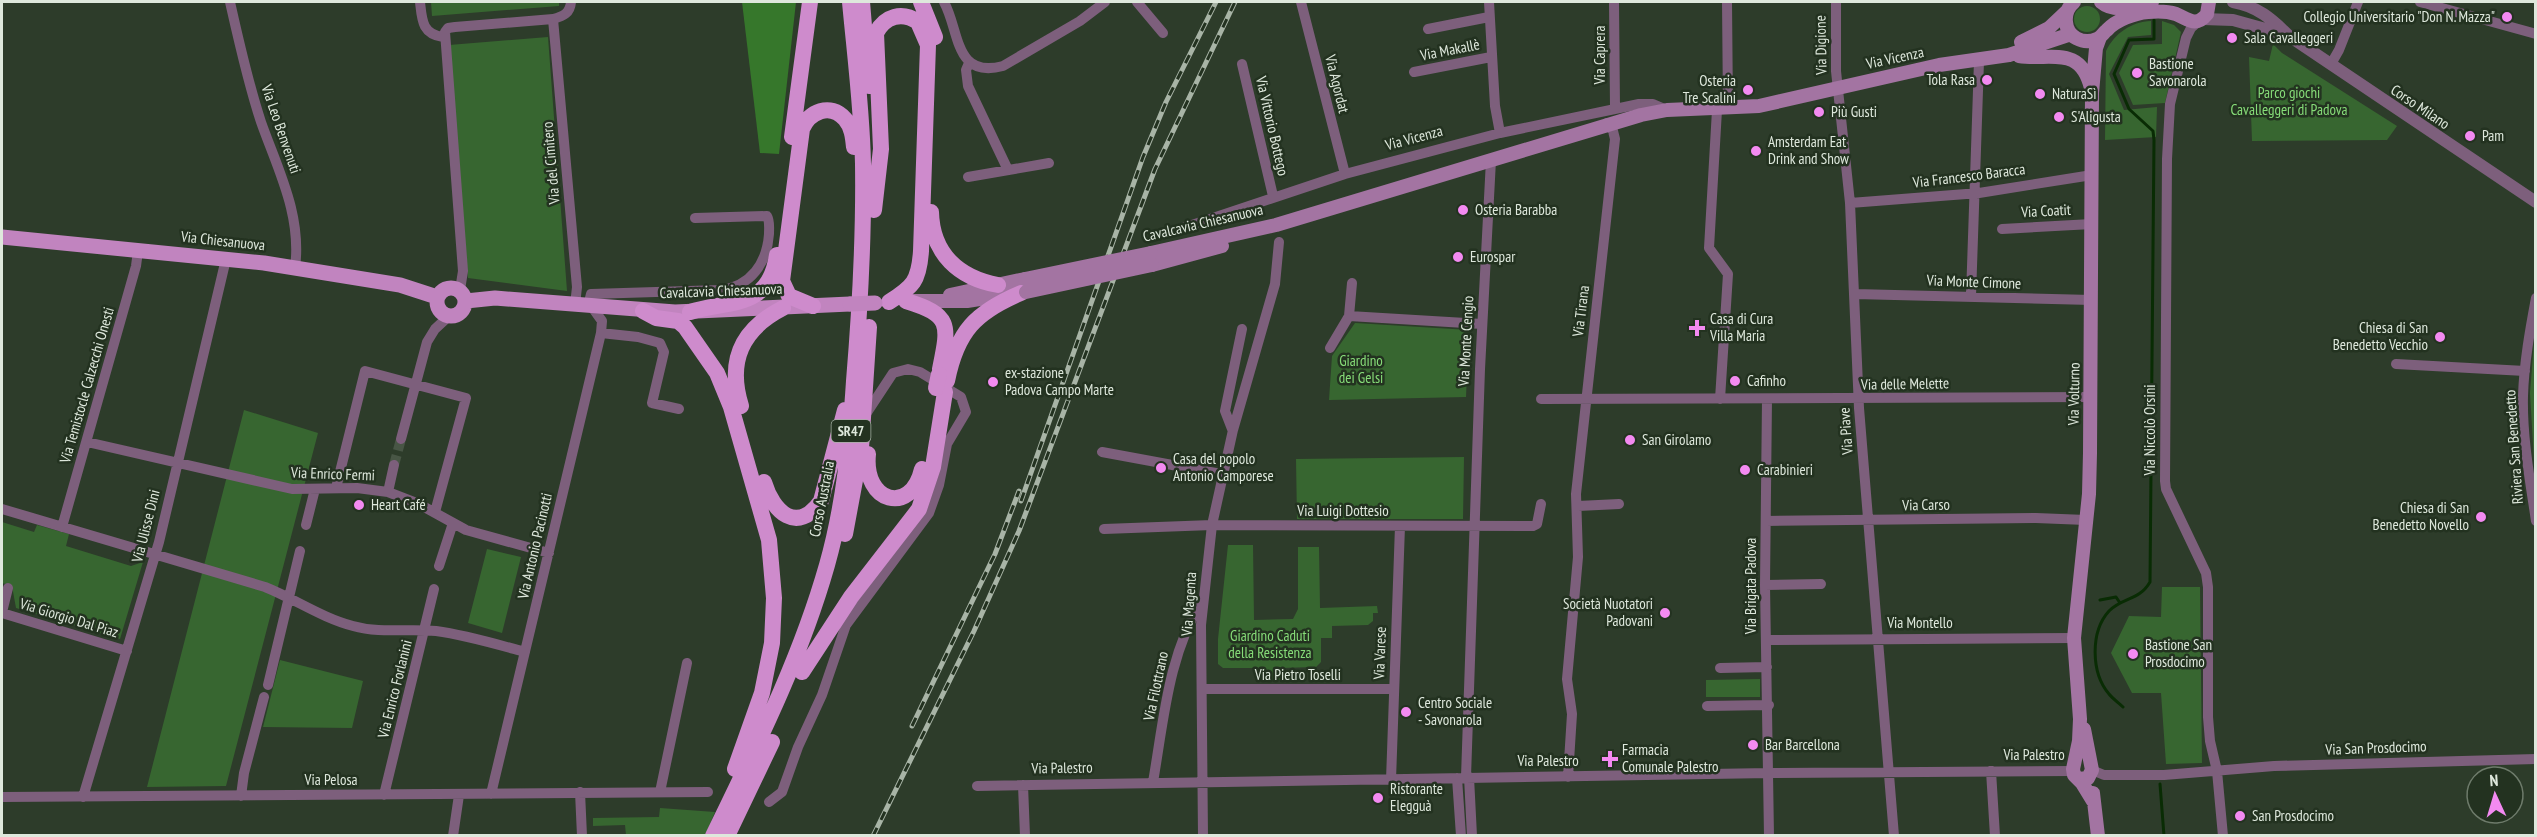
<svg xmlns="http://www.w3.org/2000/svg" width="2537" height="837" font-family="'PT Sans Narrow',sans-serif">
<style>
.green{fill:#376630}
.forest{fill:#36772b}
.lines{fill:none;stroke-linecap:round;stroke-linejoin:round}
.stream{stroke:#092c04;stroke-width:3}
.minor-tunnel{stroke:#485645;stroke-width:10;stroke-dasharray:10 5;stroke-linecap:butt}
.minor{stroke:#7d5f7c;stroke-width:10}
.tertiary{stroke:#7d5f7c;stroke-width:12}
.secondary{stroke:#a374a2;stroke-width:14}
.primary{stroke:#c184bf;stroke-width:15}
.trunk{stroke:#ce8bcc;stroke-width:16}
.rail-casing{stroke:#a8b4a6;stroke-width:5}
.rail{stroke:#233220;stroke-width:3;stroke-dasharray:9;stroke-linecap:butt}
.secondary-bridge{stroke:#a374a2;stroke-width:14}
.primary-bridge{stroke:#c184bf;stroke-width:15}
.trunk-bridge{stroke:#ce8bcc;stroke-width:16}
.poi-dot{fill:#f38af1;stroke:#233220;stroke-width:2}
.labels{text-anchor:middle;stroke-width:5;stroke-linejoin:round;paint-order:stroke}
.shield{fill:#233220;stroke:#a6b1a4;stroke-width:1.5}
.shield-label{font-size:14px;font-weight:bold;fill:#dee8dc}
.poi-label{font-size:15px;fill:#dee8dc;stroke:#233220;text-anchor:start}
.street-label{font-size:15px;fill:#dee8dc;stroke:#233220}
.park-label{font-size:15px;fill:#86dc78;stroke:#233220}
</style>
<rect width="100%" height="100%" fill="#2d3c2a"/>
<path class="green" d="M431 2H559V6L432 16Z
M2074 19a13 13 0 1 1 26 0a13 13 0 1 1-26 0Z
M2151 21V35L2128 37 2109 74 2124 110 2157 107 2156 137 2105 140 2106 51C2115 33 2131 22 2151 21Z
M2162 21 2174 25 2181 32 2165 103 2133 105 2119 73 2133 45 2162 44Z
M548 37 567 291 468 278 449 45Z
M2273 44 2282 53 2397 126 2387 140 2252 141 2249 57 2269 61Z
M1355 323 1469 330 1466 397 1329 400 1332 356Z
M2535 330V478L2530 393Z
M244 410 318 433 226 786 147 787Z
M1464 457 1463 519H1297L1296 459Z
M2 522 34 532 37 525 69 534 66 546 131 566 143 562 120 639 16 608 12 586 2 583Z
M1228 545H1253L1254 620 1293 619 1298 609V547H1319L1320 608 1377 606 1378 613H1373V621L1368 625 1332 626V638H1321V662L1316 667 1280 668V680H1259V668H1223L1218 664V639Z
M487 549 521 557 502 633 468 623Z
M2162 587H2200L2202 763 2166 764 2161 693H2132L2111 653 2129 616 2161 617Z
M280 660 363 681 352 728 263 727Z
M1760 679V697H1706V680Z
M660 808 715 812 705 836 626 835 625 825 593 826V818L659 817Z"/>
<path class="forest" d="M742 2H796L779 154 760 153Z"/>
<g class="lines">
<path class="stream" d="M2100 600 2116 597 2120 603
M2123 707C2119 703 2113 699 2109 694 2091 673 2090 632 2109 611 2123 597 2139 601 2150 582L2154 140 2153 131 2129 109 2114 74 2129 40 2154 39V20
M2160 784 2164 836"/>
<path class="minor-tunnel" d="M394 465 401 439"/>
<path class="minor" d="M230 2C239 42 248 83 261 122 278 170 302 215 295 268
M420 2C422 20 422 34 443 37
M944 2C960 31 954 79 1003 66L1080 21 1105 2
M1137 2 1163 33
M1301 2 1345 174
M1489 2 1495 106 1500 133
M1614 2 1615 108
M1727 2 1728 109
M1836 2V71L1850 203 1859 408 1894 836
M2420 2 2536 34
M553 19C564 16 570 13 571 2
M2198 22 2191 28 2186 38 2170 104 2167 159 2165 481 2166 489 2206 573 2208 587V717L2210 741 2217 771 2223 836
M1428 29 1489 17
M969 63 966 70 968 86 1008 170
M1242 64 1273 196
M2331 64 2339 50 2358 2
M1414 72 1491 57
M1717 110 1709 248 1728 274 1720 399
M968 177 1049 163
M1850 203 1979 193 2092 175
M2002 229 2092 224
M1174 231 1345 174 1500 133 1639 104H1653L1667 110
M460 290 463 271 445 32 448 28 455 27 553 19 577 287 575 305
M1855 294 2092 300
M1971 296 1979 61
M2536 298C2530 330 2524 363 2523 396 2522 437 2530 480 2536 521
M588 306 591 294 721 290C751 286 767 263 769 234 769 227 770 221 767 216L695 218
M1349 316 1352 283
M601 333 638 337 660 343 664 352 652 403 679 409
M1330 348 1349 316 1482 324
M2396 364 2525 371
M1541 399 2091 397
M1767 399 1765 585 1769 836
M1232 429 1225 411 1242 329
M401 439 427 342 435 329 449 316
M87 442 292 489 357 488 388 492 419 504 466 530 549 553
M1102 452 1221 474
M336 488 365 371 466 398 435 512
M388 492 394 465
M1578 506 1619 504
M2 509 265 587C295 599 322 618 353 626 381 634 408 628 436 631 466 635 496 644 525 652
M1766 521 2036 518 2086 520
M306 525 315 489
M62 527 136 266 138 251
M1104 529 1212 525 1533 526 1537 524 1541 504
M439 566 453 523
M1765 585 1821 584
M2 612 8 588
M2 613 127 651
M1766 640 2074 638
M1720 668 1767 667
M268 685 300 551
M1202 689H1394
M1707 706 1769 705
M2092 770 2104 775H2164L2274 766 2536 759
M1991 771 1995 836
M1466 777 1480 369 1491 160
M1469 777 1472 836
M1568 777 1572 714 1567 679 1578 557 1576 494 1615 139 1613 131 1607 123
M1457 778 1461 836
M1391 780 1400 526
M1153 782C1164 719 1168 656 1202 600
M1023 785 1025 836
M977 786 1770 773 2073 771
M580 792 582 836
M660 792 687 663
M491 794 601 333 602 321 592 307
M384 795 434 589
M241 796 244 773 264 697
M2 797 708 792
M83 797 159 542 226 259
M769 802 782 792 798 747 822 695 846 625 929 513 939 485 947 444 966 412 961 397 920 372 908 369 893 373 864 417
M453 836 459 795
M1203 836 1201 625 1212 525 1233 430 1275 284 1279 242"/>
<path class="tertiary" d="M2233 2C2257 6 2272 19 2289 36L2536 202
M2203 19 2233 20 2287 35"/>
<path class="secondary" d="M2074 2C2068 7 2065 13 2066 22 2067 37 2083 45 2097 39 2102 37 2103 33 2107 30 2116 20 2135 13 2148 12 2158 11 2167 11 2176 14 2188 19 2196 28 2207 14L2209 2
M2101 2C2115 14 2135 6 2152 2
M2021 42 2049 28 2067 11
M2019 56C2050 61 2080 44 2091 88
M1151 253 1276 225 1641 115 1667 110 1759 106 1939 65 2009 55 2071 34
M1152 265 1222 246
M950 295 1025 279
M911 301H967L1011 294
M2078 779 2088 778 2092 770 2084 729
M2093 793 2098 836
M2093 801 2082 783 2074 775 2073 769 2079 741 2080 719 2074 638 2089 494 2090 453 2092 93 2096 48 2100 37"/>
<path class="primary" d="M2 237 264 263 400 285 437 297
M437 302a14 14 0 1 1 28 0a14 14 0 1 1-28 0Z
M466 301 495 298 675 312 850 304"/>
<path class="trunk" d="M862 2 869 86
M921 2 935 37
M792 137 810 2
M874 210 881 149 876 33C885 16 902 11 918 22L928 45 921 251C919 281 913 287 889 302
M931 212C932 254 959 278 998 285
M906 301C952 315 949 325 940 369
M813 306 789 296 782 281 802 129C809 112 830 102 845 119 852 127 853 137 854 147
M643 311 656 318 678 321 685 327 717 373 731 407 769 540 774 598 772 643 762 693 735 769
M690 312C729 300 769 310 777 255
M947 381C957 331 976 312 1021 293
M741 406C727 361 742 329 783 308
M868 454C863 503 911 516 922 469
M764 482C773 512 797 535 821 501L845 410
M845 534 861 448 869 327
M802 672 851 597 919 509 933 467 945 392
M713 836C756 747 800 660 827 565 844 505 850 443 854 381 860 309 864 236 863 164 862 110 855 56 850 2
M727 836 772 742"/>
<g class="rail-casing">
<path id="rail" d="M1021 501 1143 157 1166 102 1216 2
M912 726 995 554 1019 491
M873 836 974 631 1019 531 1155 169 1235 2"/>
</g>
<use href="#rail" class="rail"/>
<path class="secondary-bridge" d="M1025 279 1151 253
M1026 292 1152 265"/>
<path class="primary-bridge" d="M850 304 875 303"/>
<path class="trunk-bridge" d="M936 388 939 374"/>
</g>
<g class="poi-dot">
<circle cx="2507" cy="17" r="6"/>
<circle cx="2232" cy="38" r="6"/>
<circle cx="2137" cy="73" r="6"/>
<circle cx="1987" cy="80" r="6"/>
<circle cx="1748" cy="90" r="6"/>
<circle cx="2040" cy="94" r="6"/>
<circle cx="1819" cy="112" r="6"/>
<circle cx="2059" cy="117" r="6"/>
<circle cx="2470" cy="136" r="6"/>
<circle cx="1756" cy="151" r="6"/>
<circle cx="1463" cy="210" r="6"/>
<circle cx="1458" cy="257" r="6"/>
<path d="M1694 319h6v6h6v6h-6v6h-6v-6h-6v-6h6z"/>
<circle cx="2440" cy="337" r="6"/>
<circle cx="1735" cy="381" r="6"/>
<circle cx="993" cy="382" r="6"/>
<circle cx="1630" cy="440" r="6"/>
<circle cx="1161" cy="468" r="6"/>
<circle cx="1745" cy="470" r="6"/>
<circle cx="359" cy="505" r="6"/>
<circle cx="2481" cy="517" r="6"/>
<circle cx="1665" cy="613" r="6"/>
<circle cx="2133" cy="654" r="6"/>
<circle cx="1406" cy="712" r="6"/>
<circle cx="1753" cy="745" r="6"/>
<path d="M1607 750h6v6h6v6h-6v6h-6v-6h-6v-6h6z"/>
<circle cx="1378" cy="798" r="6"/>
<circle cx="2240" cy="816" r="6"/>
</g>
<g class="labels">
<rect class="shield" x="831.5" y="420" width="39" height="22" rx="4.5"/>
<g class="shield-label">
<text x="851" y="436">SR47</text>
</g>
<g class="poi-label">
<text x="2495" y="22" text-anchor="end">Collegio Universitario "Don N. Mazza"</text>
<text x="2244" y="43">Sala Cavalleggeri</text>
<text x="2149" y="69">Bastione<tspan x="2149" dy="17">Savonarola</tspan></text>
<text x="1975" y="85" text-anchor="end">Tola Rasa</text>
<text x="1736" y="86" text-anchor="end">Osteria<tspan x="1736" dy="17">Tre Scalini</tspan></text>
<text x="2052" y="99">NaturaSì</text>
<text x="1831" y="117">Più Gusti</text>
<text x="2071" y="122">S'Aligusta</text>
<text x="2482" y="141">Pam</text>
<text x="1768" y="147">Amsterdam Eat<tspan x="1768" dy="17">Drink and Show</tspan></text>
<text x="1475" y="215">Osteria Barabba</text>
<text x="1470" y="262">Eurospar</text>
<text x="1710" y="324">Casa di Cura<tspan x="1710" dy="17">Villa Maria</tspan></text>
<text x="2428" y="333" text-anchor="end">Chiesa di San<tspan x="2428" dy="17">Benedetto Vecchio</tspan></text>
<text x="1005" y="378">ex-stazione<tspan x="1005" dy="17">Padova Campo Marte</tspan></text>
<text x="1747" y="386">Cafinho</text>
<text x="1642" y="445">San Girolamo</text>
<text x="1173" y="464">Casa del popolo<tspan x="1173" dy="17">Antonio Camporese</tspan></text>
<text x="1757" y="475">Carabinieri</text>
<text x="371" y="510">Heart Café</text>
<text x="2469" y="513" text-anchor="end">Chiesa di San<tspan x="2469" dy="17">Benedetto Novello</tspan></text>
<text x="1653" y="609" text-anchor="end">Società Nuotatori<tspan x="1653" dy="17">Padovani</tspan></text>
<text x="2145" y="650">Bastione San<tspan x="2145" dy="17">Prosdocimo</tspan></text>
<text x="1418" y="708">Centro Sociale<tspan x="1418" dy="17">- Savonarola</tspan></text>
<text x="1765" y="750">Bar Barcellona</text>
<text x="1622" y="755">Farmacia<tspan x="1622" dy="17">Comunale Palestro</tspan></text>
<text x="1390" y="794">Ristorante<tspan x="1390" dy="17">Elegguà</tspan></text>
<text x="2252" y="821">San Prosdocimo</text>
</g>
<g class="street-label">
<text transform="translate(1821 45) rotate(-91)" y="5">Via Digione</text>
<text transform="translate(1450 50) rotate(-11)" y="5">Via Makallè</text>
<text transform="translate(1600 55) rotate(-90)" y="5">Via Caprera</text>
<text transform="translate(1895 58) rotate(-12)" y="5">Via Vicenza</text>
<text transform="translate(1337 84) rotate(76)" y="5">Via Agordat</text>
<text transform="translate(2420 107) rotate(34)" y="5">Corso Milano</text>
<text transform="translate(1272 126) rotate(77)" y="5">Via Vittorio Bottego</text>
<text transform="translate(281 129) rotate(71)" y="5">Via Leo Benvenuti</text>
<text transform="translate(1414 138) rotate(-15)" y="5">Via Vicenza</text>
<text transform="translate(551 163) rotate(-95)" y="5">Via del Cimitero</text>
<text transform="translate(1969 176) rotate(-7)" y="5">Via Francesco Baracca</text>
<text transform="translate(2046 211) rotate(-3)" y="5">Via Coatit</text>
<text transform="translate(1203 223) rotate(-13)" y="5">Cavalcavia Chiesanuova</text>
<text transform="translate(223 241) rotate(6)" y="5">Via Chiesanuova</text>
<text transform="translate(1974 282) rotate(2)" y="5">Via Monte Cimone</text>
<text transform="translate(721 291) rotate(-2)" y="5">Cavalcavia Chiesanuova</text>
<text transform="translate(1581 311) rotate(-83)" y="5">Via Tirana</text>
<text transform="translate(1466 341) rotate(-87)" y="5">Via Monte Cengio</text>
<text transform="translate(1905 384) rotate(-1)" y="5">Via delle Melette</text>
<text transform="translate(87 385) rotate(-74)" y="5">Via Temistocle Calzecchi Onesti</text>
<text transform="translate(2074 394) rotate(-89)" y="5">Via Volturno</text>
<text transform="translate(2150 430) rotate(-90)" y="5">Via Niccolò Orsini</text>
<text transform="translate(1846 431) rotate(-94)" y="5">Via Piave</text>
<text transform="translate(2514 447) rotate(-94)" y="5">Riviera San Benedetto</text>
<text transform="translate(333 474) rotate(2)" y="5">Via Enrico Fermi</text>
<text transform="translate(822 499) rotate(-79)" y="5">Corso Australia</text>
<text transform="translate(1926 505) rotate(-1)" y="5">Via Carso</text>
<text x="1343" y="516">Via Luigi Dottesio</text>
<text transform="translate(146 526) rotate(-76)" y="5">Via Ulisse Dini</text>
<text transform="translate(535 546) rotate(-77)" y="5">Via Antonio Pacinotti</text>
<text transform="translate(1751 586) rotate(-90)" y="5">Via Brigata Padova</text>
<text transform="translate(1189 604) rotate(-86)" y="5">Via Magenta</text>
<text transform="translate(69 618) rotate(17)" y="5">Via Giorgio Dal Piaz</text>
<text x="1920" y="628">Via Montello</text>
<text transform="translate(1380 653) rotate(-88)" y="5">Via Varese</text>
<text x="1298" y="680">Via Pietro Toselli</text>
<text transform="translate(1156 686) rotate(-78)" y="5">Via Filottrano</text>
<text transform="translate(395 689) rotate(-76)" y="5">Via Enrico Forlanini</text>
<text transform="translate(2376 748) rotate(-2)" y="5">Via San Prosdocimo</text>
<text x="2034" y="760">Via Palestro</text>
<text x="1548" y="766">Via Palestro</text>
<text transform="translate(1062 768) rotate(-1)" y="5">Via Palestro</text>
<text x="331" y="785">Via Pelosa</text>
</g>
<g class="park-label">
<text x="2289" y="98">Parco giochi<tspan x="2289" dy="17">Cavalleggeri di Padova</tspan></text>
<text x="1361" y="366">Giardino<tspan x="1361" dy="17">dei Gelsi</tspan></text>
<text x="1270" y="641">Giardino Caduti<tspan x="1270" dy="17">della Resistenza</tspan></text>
</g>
</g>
<rect width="2537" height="837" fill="none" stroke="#dee8dc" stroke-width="6"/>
<g transform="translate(2495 795) rotate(356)"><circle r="28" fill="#233220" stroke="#6e7b6b" stroke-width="1.5"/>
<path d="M0-4.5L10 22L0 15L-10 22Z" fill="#f38af1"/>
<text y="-9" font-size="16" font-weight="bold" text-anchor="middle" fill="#dee8dc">N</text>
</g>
</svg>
